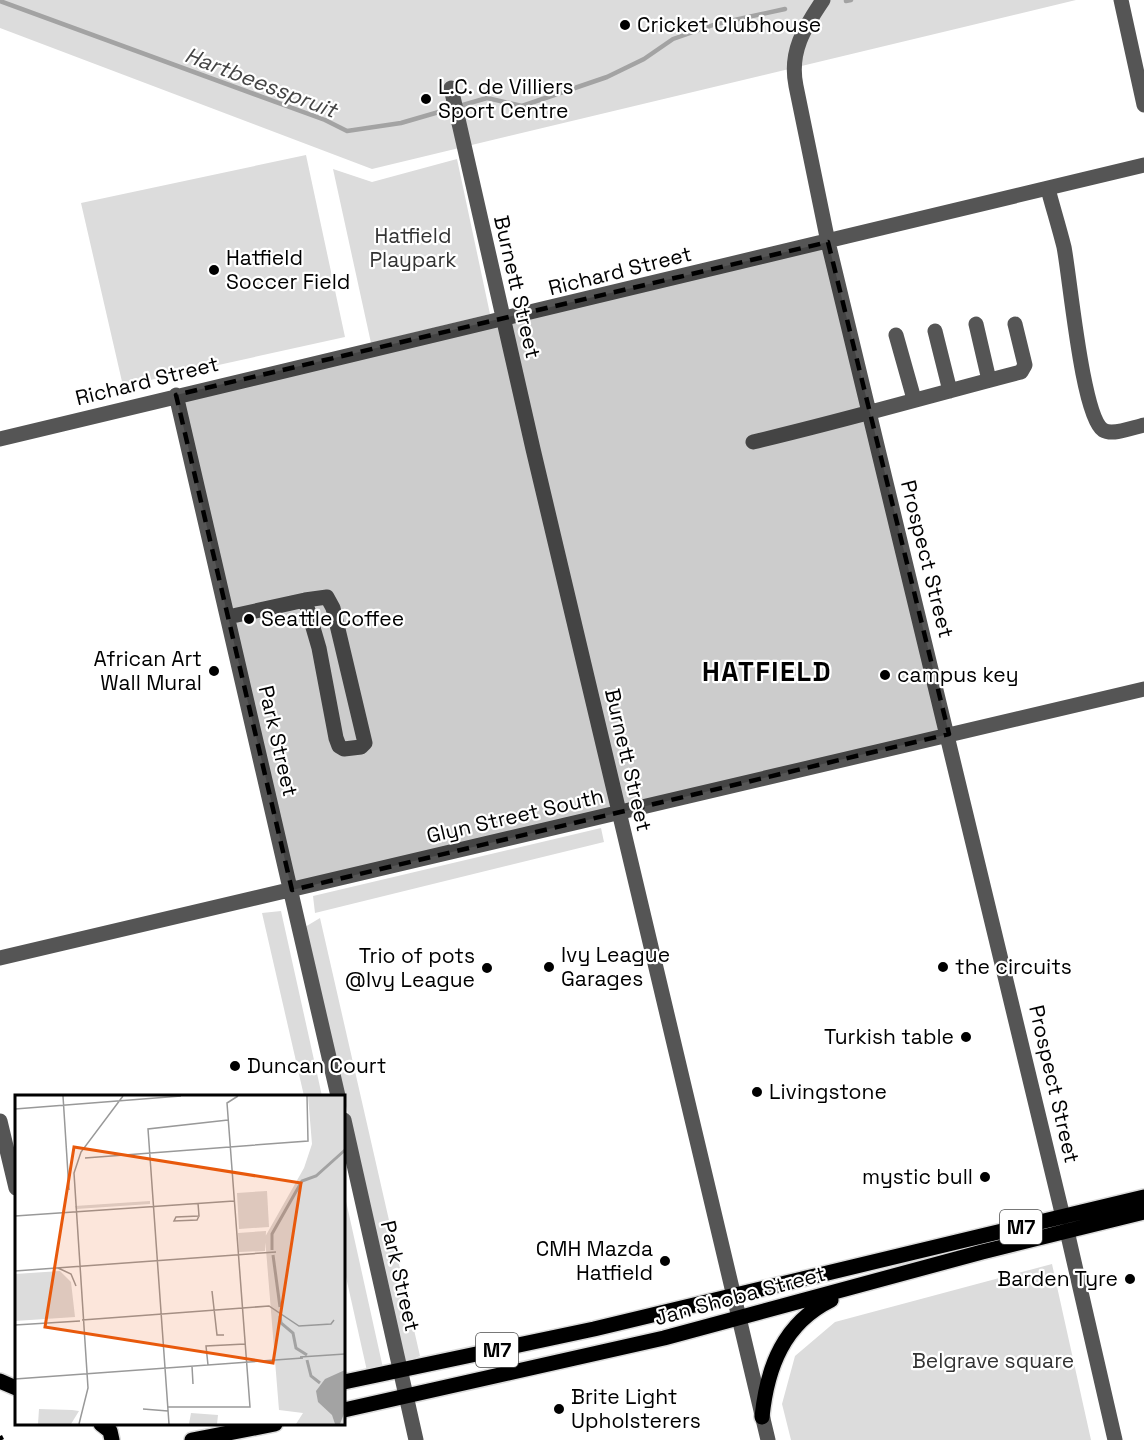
<svg xmlns="http://www.w3.org/2000/svg" width="1144" height="1440" font-family="'Space Grotesk',sans-serif">
<style>
.green{fill:#dcdcdc}
.lines{fill:none;stroke-linecap:round;stroke-linejoin:round}
.stream{stroke:#a3a3a3;stroke-width:4.5}
.major-casing{stroke:#dbdbdb;stroke-width:18}
.minor{stroke:#555;stroke-width:15}
.major{stroke:#000;stroke-width:15}
.rail{stroke:#000;stroke-width:4.5;stroke-dasharray:9 3 1.5 3;stroke-linecap:butt}
.marked{fill:#000;fill-opacity:0.2;stroke:#000;stroke-width:4.5;stroke-dasharray:12 8;stroke-linejoin:round}
.poi-dot{fill:#000;stroke:#fff;stroke-width:2}
.labels{text-anchor:middle;stroke-width:4.5;stroke-linejoin:round;paint-order:stroke}
.shield{fill:#fff;stroke:#4c4c4c;stroke-width:1.5}
.shield-label{font-size:20px;font-weight:bold;fill:#000}
.poi-label{font-size:21px;fill:#000;stroke:#fff;text-anchor:start}
.park-label{font-size:21px;fill:#333;stroke:#fff}
.street-label{font-size:21px;fill:#000;stroke:#fff}
.water-label{font-size:22px;font-style:italic;fill:#444;stroke:#fff}
.district-label{font-size:27px;font-weight:bold;letter-spacing:1.5px;fill:#000;stroke:#fff}
.inset-river{fill:none;stroke:#a3a3a3;stroke-width:3}
.inset-road{fill:none;stroke:#999;stroke-width:1.5}
.view{fill:#e8590c;fill-opacity:0.15;stroke:#e8590c;stroke-width:3}
.inset-edge{fill:none;stroke:#000;stroke-width:3}
</style>
<rect width="100%" height="100%" fill="#fff"/>
<path class="green" d="M0 0H1076L372 169 0 28Z
M306 155 345 337 123 386 81 203Z
M457 159 490 314 371 343 333 169 372 182Z
M601 828 604 842 315 913 313 896Z
M281 911 322 1096H304L262 913Z
M320 918 420 1356 405 1363 305 927Z
M344 1192 383 1368 367 1371 344 1268Z
M1052 1264 1091 1440H791L782 1404 795 1356 835 1322Z"/>
<g class="lines">
<path class="stream" d="M0 1 325 120 347 131 401 123 487 98 522 106 607 77 644 59 673 39 716 24 785 9
M846 1 851 0"/>
<g class="major-casing">
<path id="major" d="M0 1381 16 1388
M344 1382 594 1329 1144 1197
M344 1410 664 1338 982 1252 1144 1212
M762 1417C767 1367 784 1323 831 1300
M101 1424 110 1431 112 1440
M192 1440 275 1424"/>
</g>
<path class="minor" d="M823 0C804 28 789 52 796 86L828 242 1063 1217
M1121 0 1144 105
M451 88 533 449 768 1440
M1048 189C1053 208 1059 227 1064 247 1070 277 1082 416 1103 430 1113 436 1134 427 1144 425
M976 324 989 380
M935 331 950 391
M896 335 914 399
M176 395 338 1096
M0 439 1144 165
M753 442C843 421 932 395 1021 372L1025 365 1015 324
M228 617 305 600 319 648 336 738 339 746 344 749 361 747 365 743 333 608 327 597 305 600
M0 958 1144 689
M344 1120 416 1440
M0 1121 16 1188
M1067 1231 1115 1440"/>
<use href="#major" class="major"/>
<path class="rail" d="M0 1436 2 1440"/>
</g>
<path class="marked" d="M828 242 949 734 292 890 176 395Z"/>
<g class="poi-dot">
<circle cx="625" cy="25" r="6"/>
<circle cx="426" cy="99" r="6"/>
<circle cx="214" cy="270" r="6"/>
<circle cx="249" cy="619" r="6"/>
<circle cx="214" cy="671" r="6"/>
<circle cx="885" cy="675" r="6"/>
<circle cx="549" cy="967" r="6"/>
<circle cx="943" cy="967" r="6"/>
<circle cx="487" cy="968" r="6"/>
<circle cx="966" cy="1037" r="6"/>
<circle cx="235" cy="1066" r="6"/>
<circle cx="757" cy="1092" r="6"/>
<circle cx="985" cy="1177" r="6"/>
<circle cx="665" cy="1261" r="6"/>
<circle cx="1130" cy="1279" r="6"/>
<circle cx="559" cy="1409" r="6"/>
</g>
<g class="labels">
<g class="shield">
<rect x="1000" y="1210" width="42" height="34" rx="4.5"/>
<rect x="476" y="1333" width="42" height="34" rx="4.5"/>
</g>
<g class="shield-label">
<text x="1021" y="1234">M7</text>
<text x="497" y="1357">M7</text>
</g>
<g class="poi-label">
<text x="637" y="32">Cricket Clubhouse</text>
<text x="438" y="94">L.C. de Villiers<tspan x="438" dy="24">Sport Centre</tspan></text>
<text x="226" y="265">Hatfield<tspan x="226" dy="24">Soccer Field</tspan></text>
<text x="261" y="626">Seattle Coffee</text>
<text x="202" y="666" text-anchor="end">African Art<tspan x="202" dy="24">Wall Mural</tspan></text>
<text x="897" y="682">campus key</text>
<text x="561" y="962">Ivy League<tspan x="561" dy="24">Garages</tspan></text>
<text x="475" y="963" text-anchor="end">Trio of pots<tspan x="475" dy="24">@Ivy League</tspan></text>
<text x="955" y="974">the circuits</text>
<text x="954" y="1044" text-anchor="end">Turkish table</text>
<text x="247" y="1073">Duncan Court</text>
<text x="769" y="1099">Livingstone</text>
<text x="973" y="1184" text-anchor="end">mystic bull</text>
<text x="653" y="1256" text-anchor="end">CMH Mazda<tspan x="653" dy="24">Hatfield</tspan></text>
<text x="1118" y="1286" text-anchor="end">Barden Tyre</text>
<text x="571" y="1404">Brite Light<tspan x="571" dy="24">Upholsterers</tspan></text>
</g>
<g class="park-label">
<text x="413" y="243">Hatfield<tspan x="413" dy="24">Playpark</tspan></text>
<text x="993" y="1368">Belgrave square</text>
</g>
<g class="street-label">
<text transform="translate(620 271) rotate(-14)" y="7">Richard Street</text>
<text transform="translate(517 287) rotate(77)" y="7">Burnett Street</text>
<text transform="translate(147 381) rotate(-14)" y="7">Richard Street</text>
<text transform="translate(927 559) rotate(76)" y="7">Prospect Street</text>
<text transform="translate(278 741) rotate(77)" y="7">Park Street</text>
<text transform="translate(628 760) rotate(77)" y="7">Burnett Street</text>
<text transform="translate(515 816) rotate(-13)" y="7">Glyn Street South</text>
<text transform="translate(1054 1084) rotate(77)" y="7">Prospect Street</text>
<text transform="translate(400 1276) rotate(77)" y="7">Park Street</text>
<text transform="translate(740 1296) rotate(-15)" y="7">Jan Shoba Street</text>
</g>
<g class="water-label">
<text transform="translate(261 82) rotate(21)" y="8">Hartbeesspruit</text>
</g>
<g class="district-label">
<text x="767" y="681">HATFIELD</text>
</g>
</g>
<g transform="translate(15 1095)">
<rect width="330" height="330" fill="#fff"/>
<path d="M293 1H330V329H281L288 318 264 315 250 142 289 73 297 49ZM252 96 254 132 224 134 222 98ZM135 106V109L61 114 60 111ZM251 136 250 156 224 157 223 138ZM45 176 56 187 60 222 0 226V179ZM24 314 57 315 64 316 56 329H23ZM176 318 203 320 202 329H174Z" fill="#dcdcdc"/>
<path d="M330 275V316L325 329H320L317 320 303 307 301 296 310 284Z" fill="#a3a3a3"/>
<path class="inset-river" d="M257 155V139L287 86 301 81 330 55M258 160 265 212M265 221 266 228 278 238 281 253 292 260M292 265 296 281 305 288"/>
<path class="inset-road" d="M48 1 54 95M0 14 166 1M70 63 293 46 292 1M183 108 184 121 161 122 159 126 182 125 184 121M0 121 219 106M43 173 56 179 61 191M0 176 261 157M197 196 202 240H209M67 225 254 211 284 231 316 229 319 225M0 230 65 226M285 262 330 259M193 270 191 251 230 249M177 271 178 289M0 284 288 263M153 312H235L212 8 223 1M128 314 153 316M64 329 73 293 59 78 66 57 108 1M154 329 133 34 213 25"/>
<path class="view" d="M59 52 286 88 258 268 30 232Z"/>
<rect width="330" height="330" class="inset-edge"/>
</g>
</svg>
